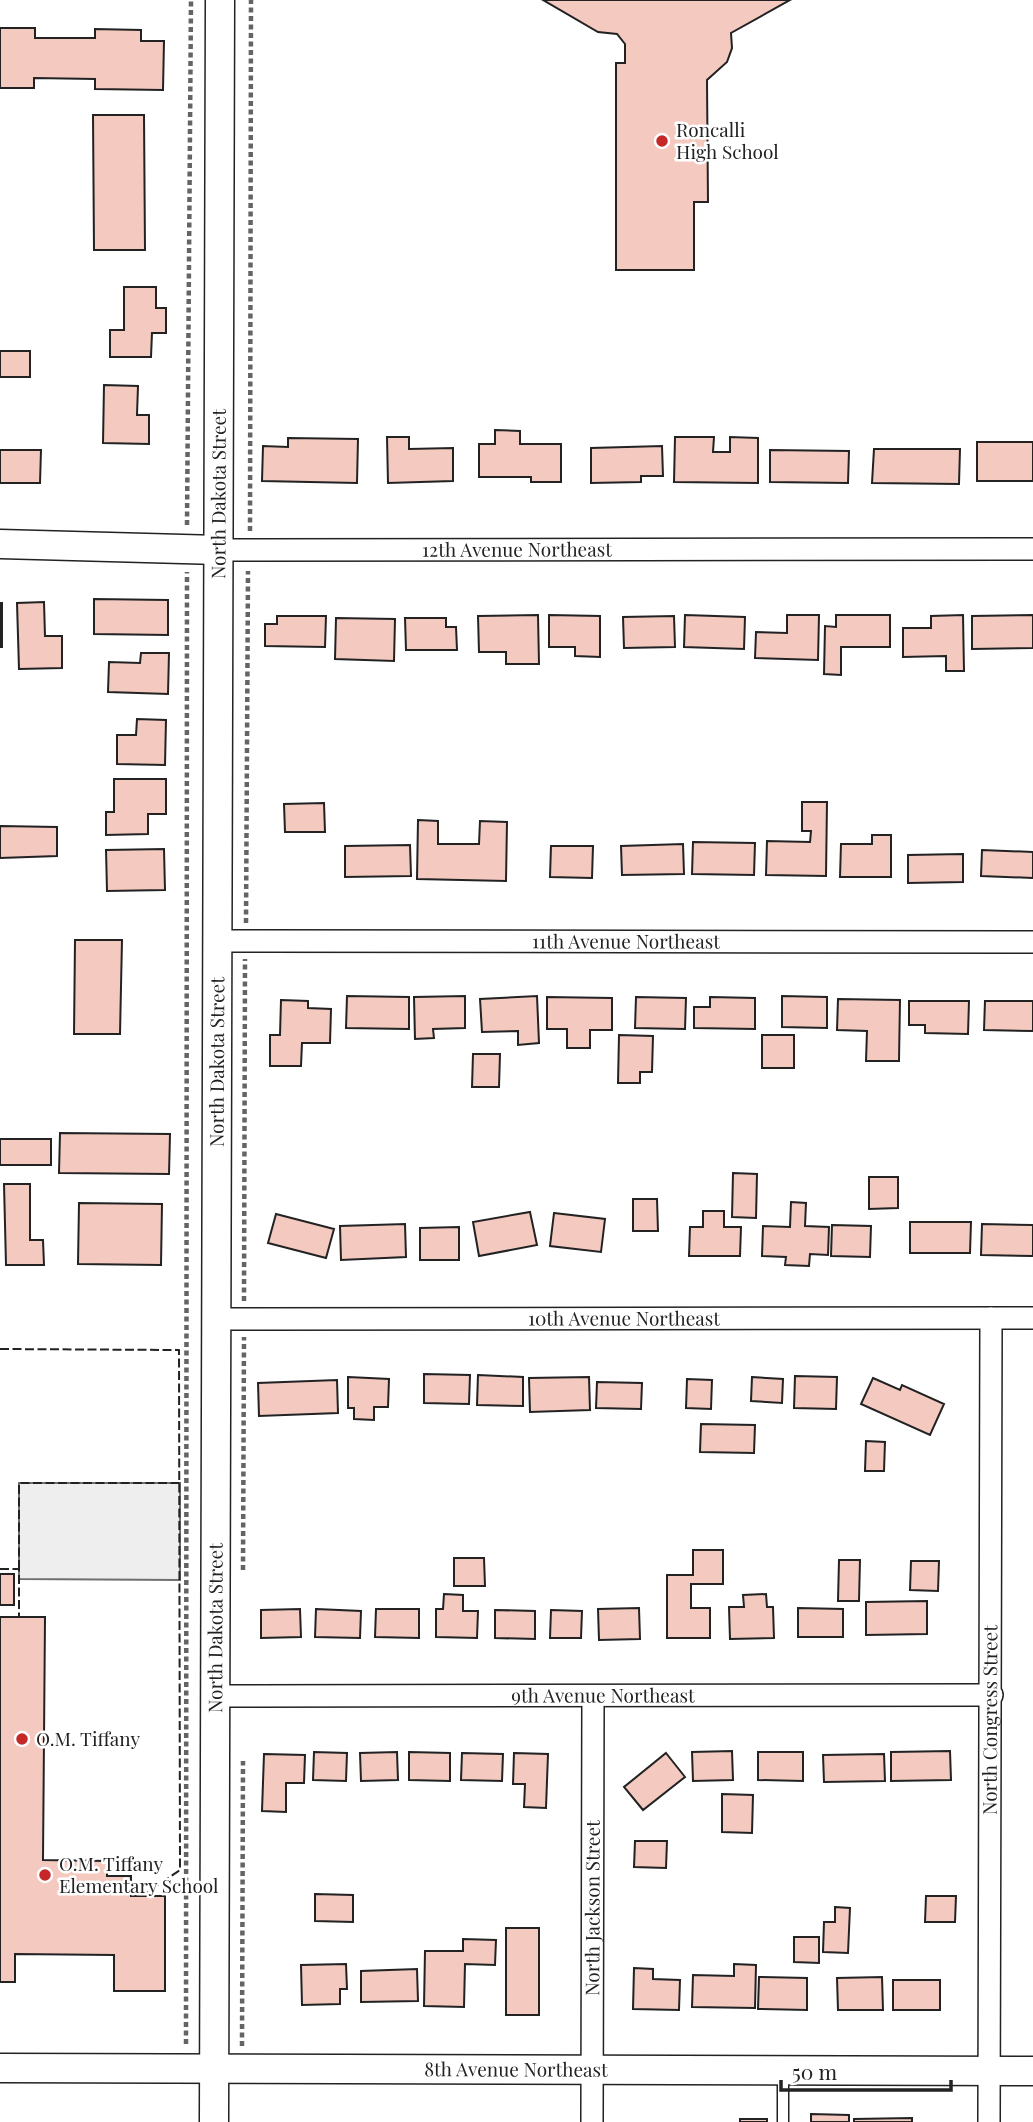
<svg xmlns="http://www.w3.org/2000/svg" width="1033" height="2122" font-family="'Playfair Display',serif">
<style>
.green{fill:#eee;stroke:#6f6f6f;stroke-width:2}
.building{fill:#f3c9c0;stroke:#222;stroke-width:2}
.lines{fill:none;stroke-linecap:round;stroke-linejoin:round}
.lane-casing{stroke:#222;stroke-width:13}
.street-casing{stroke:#222;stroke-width:24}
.secondary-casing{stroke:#222;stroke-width:31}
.path{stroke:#646464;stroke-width:4.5;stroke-dasharray:5 3.5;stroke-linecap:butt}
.lane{stroke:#fff;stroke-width:10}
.street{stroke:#fff;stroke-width:21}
.secondary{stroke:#fff;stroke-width:28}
.fence{stroke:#222;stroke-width:2;stroke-dasharray:9 3.5;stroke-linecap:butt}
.poi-dot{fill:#c62828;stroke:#fff;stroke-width:2.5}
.labels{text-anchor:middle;stroke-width:5;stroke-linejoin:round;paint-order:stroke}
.poi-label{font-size:19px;fill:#222;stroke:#fff;text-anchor:start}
.street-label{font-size:19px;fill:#222;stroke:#fff}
</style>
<rect width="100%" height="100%" fill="#fff"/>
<path class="green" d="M19 1483H180V1580L19 1579Z"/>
<path class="building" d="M543 0H790L731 33 732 48 727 62 707 80 708 202H694V270H616V63H625V44L617 34 598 32Z
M0 28H35V38H95V29L141 30V41H164L163 90 95 89V79L34 78V88H0Z
M93 115H144L145 250H94Z
M124 287H156V308H166V333H152L151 357H110V330H124Z
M0 351H30V377H0Z
M104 385 138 386 137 415H149V444L103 443Z
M495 430 520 431V444H561V482H531V477H479V444H495Z
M387 437H409V449L453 448V481L388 483Z
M675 437H714L713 452H730V437L758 438V483L674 482Z
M288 438 358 439 357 483 262 481 263 446 288 447Z
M977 442H1033V481H977Z
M662 446 663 476H641V482L591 483V448Z
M874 449H960L959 484 872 483Z
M0 450H41L40 483H0Z
M770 450 849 451 848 483 770 482Z
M94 599 168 600V635L94 634Z
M44 602 45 636H62V668L19 669 17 603Z
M0 603H2V647H0Z
M538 615 539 664H506V652H479L478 616Z
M549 615 600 616V657L575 656V647H549Z
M685 615 745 617 744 649 684 647Z
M787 615H819L818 660 755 658 756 632 787 633Z
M836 615H890V647H841V675L824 674 825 626 836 627Z
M963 615 964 671H946V656L903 657V628H931V616Z
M1033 615V648L972 649V616Z
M277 616H326L325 647 265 646V624H277Z
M674 616 675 647 624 648 623 617Z
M336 618 395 619 394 661 335 659Z
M405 618H446V627H456L457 650H406Z
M141 653H169L168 694 108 692 109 662 140 663Z
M137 719 166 720 165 765 117 764V735H136Z
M114 779H166V814H148V834L106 835V812H114Z
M802 802H827L826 876 766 875 767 841 810 842 811 831H802Z
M324 803 325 832H285L284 804Z
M418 820 438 821V844H479L480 821 507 822 506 881 417 879Z
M0 826 57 827V856L0 858Z
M872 835H891V877H840L841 844H872Z
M693 842 755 843 754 875 692 874Z
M683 844 684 874 622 875 621 846Z
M410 845 411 876 345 877V846Z
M551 846H593L592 878 550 877Z
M164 849 165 890 107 891 106 850Z
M982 850 1033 852V878L981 876Z
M963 854V882L908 883V855Z
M75 940H122L120 1034H74Z
M347 996 409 997V1029L346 1028Z
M465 996V1028L433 1029 434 1038 415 1039 414 997Z
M537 996 539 1043 518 1045V1031L482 1032 480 999Z
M782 996 827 997V1028L782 1027Z
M547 997 612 998V1030H590V1048H567V1029H547Z
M636 997 686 998 685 1029 635 1028Z
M710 997 755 998V1029L694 1028V1007H710Z
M838 999 900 1000 899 1061H866L867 1031 837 1030Z
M281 1000 308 1001V1008L331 1009 330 1043H302L301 1066H270V1035H280Z
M909 1001H969L968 1034 925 1033V1025H909Z
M985 1001H1033V1031L984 1030Z
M619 1035 653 1036 652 1072H640V1083H618Z
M762 1035H794V1068H762Z
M473 1054H500L499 1087H472Z
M60 1133 170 1134 169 1174 59 1173Z
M0 1139H51V1165H0Z
M733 1173 757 1174 756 1218 732 1217Z
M869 1177H898V1208L869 1209Z
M4 1184H30V1240H43L44 1265H6Z
M633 1199H657L658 1231H633Z
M791 1202 806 1203 805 1226 829 1227 828 1255 810 1254 809 1266 785 1265 786 1257 762 1256 763 1226 790 1227Z
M79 1203 162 1204 161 1265 78 1264Z
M703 1211H724V1227H741L740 1256H689L690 1227H703Z
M530 1212 537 1245 479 1256 473 1222Z
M554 1213 605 1219 601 1252 550 1246Z
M276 1214 334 1229 326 1258 268 1243Z
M910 1222H971L970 1253H910Z
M405 1224 406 1257 341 1260 340 1226Z
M982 1224 1033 1225V1256L981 1255Z
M832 1225 871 1226 870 1257 831 1256Z
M459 1227V1260H420V1228Z
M424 1374 470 1375 469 1404 424 1403Z
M478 1375 523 1377V1406L477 1405Z
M795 1376 837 1377 836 1409 794 1408Z
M348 1377 389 1379 388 1407H374V1420L354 1419V1408H348Z
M589 1377 590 1410 530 1412 529 1378Z
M752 1377 783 1379 782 1403 751 1401Z
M873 1378 900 1390 902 1385 944 1404 930 1435 861 1404Z
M687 1379 712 1380 711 1409 686 1408Z
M337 1380 338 1413 259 1416 258 1383Z
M597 1382 642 1383 641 1409 596 1408Z
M701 1424 755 1425 754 1453 700 1452Z
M866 1441 885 1442 884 1471H865Z
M693 1550H723V1584H691V1608H710V1638H667V1575H693Z
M454 1558H484L485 1586H454Z
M839 1560H860L859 1601H838Z
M911 1561H939L938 1591 910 1590Z
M0 1574H14V1605H0Z
M444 1594 463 1595V1611H478L477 1638 436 1637V1609H443Z
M766 1594 767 1607H773L774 1638 730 1639 729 1607H744L743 1595Z
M927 1601V1634L866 1635V1602Z
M639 1608 640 1639 599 1640 598 1609Z
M798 1608 843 1609V1637H798Z
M300 1609 301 1637 261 1638V1610Z
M316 1609 361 1611 360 1638 315 1637Z
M376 1609H419V1638L375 1637Z
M495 1610 535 1611V1639L495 1638Z
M551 1610 582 1611 581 1638H550Z
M0 1617H45L43 1860 107 1861V1876H131V1896H165V1991H114V1955L15 1954V1982H0Z
M732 1751 733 1780 693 1781 692 1752Z
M950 1751 951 1780 891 1781V1752Z
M314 1752 347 1753 346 1781 313 1780Z
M397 1752 398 1780 361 1781 360 1753Z
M409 1752 450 1753V1781L409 1780Z
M758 1752H803V1781L758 1780Z
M462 1753 503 1754 502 1781 461 1780Z
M514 1753 548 1754 546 1808 524 1807 525 1784H513Z
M666 1753 685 1777 643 1810 624 1787Z
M264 1754 305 1755 304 1783H286V1812L262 1811Z
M884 1754 885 1781 824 1782 823 1755Z
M722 1794 753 1795 752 1833 722 1832Z
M635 1841H667L666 1868 634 1867Z
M315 1894 353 1895V1922L315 1921Z
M926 1896H956L955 1922H925Z
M835 1907 850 1908 848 1953 823 1952 824 1922H835Z
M506 1928H539V2015H506Z
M794 1937H819V1963L794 1962Z
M463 1939 496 1940 495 1965 465 1964 464 2007 424 2006 425 1951H463Z
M346 1964 347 1989H340V2004L302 2005 301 1965Z
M734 1964 756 1965 755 2008 692 2007 693 1975 734 1976Z
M634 1968 653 1969V1979L680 1980 679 2010 633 2009Z
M417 1969 418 2001 361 2002V1971Z
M759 1977 807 1978V2010L758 2009Z
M882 1977 883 2010H838L837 1978Z
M893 1980H940V2010H893Z
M811 2114 849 2115V2122H811Z
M912 2118V2122H854V2119Z
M740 2119H767V2122H740Z"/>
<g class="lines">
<g class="lane-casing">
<path id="lane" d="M783 2122V2073"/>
</g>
<g class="street-casing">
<g id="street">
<path id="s1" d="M219 550 1033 549"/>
<path id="s2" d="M218 941 1033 942"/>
<path id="s3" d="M216 1319 1033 1318"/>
<path id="s4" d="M215 1696 992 1695"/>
<path id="s5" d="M592 2122 593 1697"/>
<path id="s6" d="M989 2122 991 1318"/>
</g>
</g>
<g class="secondary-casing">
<g id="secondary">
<path d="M0 544 219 550"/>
<path id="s7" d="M0 2068 1033 2071"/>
<path id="s8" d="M214 2122 220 0"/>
</g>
</g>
<path class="path" d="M187 525 191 0
M250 531 251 0
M246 923 248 571
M244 1301 245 959
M243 1570 244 1337
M186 2044 187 572
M242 2046 243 1761"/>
<use href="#lane" class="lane"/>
<use href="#street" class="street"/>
<use href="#secondary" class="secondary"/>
<path class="fence" d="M0 1349 179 1350 180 1870 142 1896
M0 1569H19V1617
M19 1569V1483H180"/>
</g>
<g class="poi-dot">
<circle cx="662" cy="141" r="7"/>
<circle cx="22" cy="1739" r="7"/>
<circle cx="45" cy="1875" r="7"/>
</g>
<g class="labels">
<g class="poi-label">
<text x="676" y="137">Roncalli<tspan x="676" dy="22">High School</tspan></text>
<text x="36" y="1746">O.M. Tiffany</text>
<text x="59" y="1871">O.M. Tiffany<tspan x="59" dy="22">Elementary School</tspan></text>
</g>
<g class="street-label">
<text dy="7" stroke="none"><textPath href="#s8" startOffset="1628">North Dakota Street</textPath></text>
<text dy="7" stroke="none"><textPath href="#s1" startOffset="298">12th Avenue Northeast</textPath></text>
<text dy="7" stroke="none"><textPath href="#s2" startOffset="408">11th Avenue Northeast</textPath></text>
<text dy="7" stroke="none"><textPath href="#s8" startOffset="1060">North Dakota Street</textPath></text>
<text dy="7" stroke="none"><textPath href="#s3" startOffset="408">10th Avenue Northeast</textPath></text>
<text dy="7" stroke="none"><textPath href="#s8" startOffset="494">North Dakota Street</textPath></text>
<text dy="7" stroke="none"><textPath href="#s4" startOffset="388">9th Avenue Northeast</textPath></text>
<text dy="7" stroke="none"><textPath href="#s6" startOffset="402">North Congress Street</textPath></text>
<text dy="7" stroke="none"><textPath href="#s5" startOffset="214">North Jackson Street</textPath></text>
<text dy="7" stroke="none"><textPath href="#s7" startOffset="516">8th Avenue Northeast</textPath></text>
</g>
</g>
<path d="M781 2080v10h170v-10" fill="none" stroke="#222222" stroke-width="3.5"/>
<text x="792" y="2080" font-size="21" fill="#222222" stroke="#ffffff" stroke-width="5" paint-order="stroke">50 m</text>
</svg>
